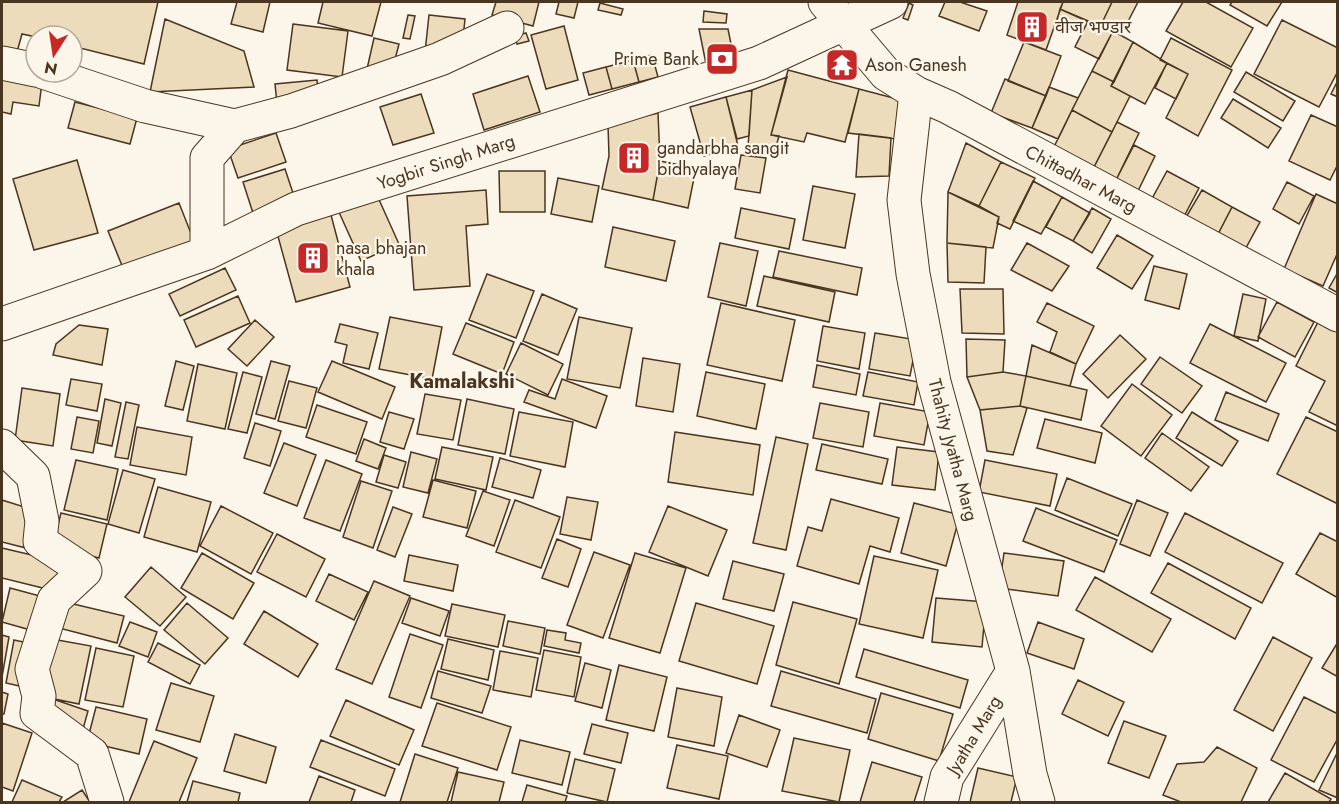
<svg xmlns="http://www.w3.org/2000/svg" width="1339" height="804" font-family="Jost,'Noto Sans Devanagari',sans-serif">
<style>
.building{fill:#ecdcbc;stroke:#4a3520;stroke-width:1.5}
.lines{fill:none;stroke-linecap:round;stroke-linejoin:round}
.minor-casing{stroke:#4a3520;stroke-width:35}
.minor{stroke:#fbf6e9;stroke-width:33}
.labels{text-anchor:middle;stroke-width:4.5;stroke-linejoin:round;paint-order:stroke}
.poi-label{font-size:18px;fill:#4a3520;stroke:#fbf6e9;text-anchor:start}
.street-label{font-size:18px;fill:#4a3520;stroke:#fbf6e9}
.neighbourhood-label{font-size:20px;font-weight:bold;fill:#4a3520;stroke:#fbf6e9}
</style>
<rect width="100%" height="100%" fill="#fbf6e9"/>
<path class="building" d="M2 2H158L144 64 72 46V36L36 37 22 34 17 52 2 48Z
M237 2H270L263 32 231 24Z
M323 2H381L372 36 318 23Z
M496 2H539L533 26 492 15Z
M559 2H578L574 18 556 14Z
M945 2H960L987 11 979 31 939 16Z
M1018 2H1063L1046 50 1007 35Z
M1063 2H1112L1100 27 1060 9Z
M1112 2H1138L1121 35 1100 27Z
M1183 2H1206L1253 28 1231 67 1166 31Z
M1232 2H1282L1267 26 1230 5Z
M600 3 623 9 621 15 598 10Z
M909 3 913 5 908 20 903 18Z
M1060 9 1088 21 1083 31 1057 20Z
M704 11 727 14 726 23 703 22Z
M408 15 415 16 410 39 403 38Z
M429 15 465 19 461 57 425 52Z
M165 19 244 51 254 87 150 92Z
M1282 20 1338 48V71L1319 107 1254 74Z
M1088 21 1113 31 1099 59 1075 47Z
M293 24 348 31 342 77 287 70Z
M564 26 578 80 546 89 531 35Z
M699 29H728L734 59 706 64Z
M1113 31 1133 42 1114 82 1092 71Z
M526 33 529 41 517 44 514 36Z
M374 38 399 44 391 75 367 69Z
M1171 38 1232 70 1198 136 1166 118 1188 74 1160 60Z
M1024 42 1061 56 1046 96 1008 81Z
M1133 42 1167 63 1145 104 1111 86Z
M652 55 658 77 639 82 633 60Z
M633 60 639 82 612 89 606 67Z
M1167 63 1188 74 1176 99 1155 88Z
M606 67 612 89 589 95 583 73Z
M788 70 859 89 845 142 807 133 804 142 771 135Z
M1092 71 1114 82 1111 86 1130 96 1112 132 1072 110Z
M1246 72 1295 101 1283 121 1234 92Z
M2 75 42 82 39 106 13 102 11 114 2 112Z
M528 76 540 112 484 130 473 94Z
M787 77 771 135 779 136 774 154 748 147 752 90Z
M1005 79 1046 96 1032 128 991 113Z
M317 80 319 100 277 104 275 84Z
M1338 80V97L1331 94Z
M1049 87 1078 98 1058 139 1032 128Z
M859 89 905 101 897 139 848 133Z
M752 90 749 136 737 139 726 97Z
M421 94 434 133 393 145 380 107Z
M726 97 738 146 704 156 690 107Z
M1233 99 1281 128 1268 148 1221 118Z
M75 102 137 118 130 144 68 128Z
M1072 110 1112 132 1091 173 1051 153Z
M658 113 660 161 653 200 602 189 609 156 608 125Z
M1311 115 1338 127V164L1330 180 1289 161Z
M1117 122 1139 133 1114 184 1091 173Z
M276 133 286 162 238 178 228 149Z
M859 134 891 138 889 176 856 177Z
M966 143 1001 162 979 206 948 192Z
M1134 145 1155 156 1136 195 1114 184Z
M741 155 766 158 760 193 735 189Z
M77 160 98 233 34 250 13 179Z
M660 161 696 168 688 208 653 200Z
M1001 162 1035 178 1010 229 997 223 999 217 979 206Z
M285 169 295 199 253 213 243 182Z
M499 171H545V212H500Z
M1167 171 1199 188 1180 224 1148 206Z
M558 178 599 186 592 222 551 214Z
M1033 181 1062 197 1041 234 1013 221Z
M1287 182 1314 196 1299 224 1273 209Z
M813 186 855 194 845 248 803 240Z
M486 190 488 224 466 226 470 286 414 290 407 196Z
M1202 190 1232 207 1214 242 1182 224Z
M948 192 999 217 993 248 947 243Z
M376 193 399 244 361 261 338 210Z
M1316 194 1338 204V252L1323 286 1284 269Z
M1062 197 1090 213 1073 241 1046 227Z
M179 203 194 241 123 268 108 231Z
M1232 207 1260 222 1241 257 1214 242Z
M741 208 795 219 789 249 735 238Z
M1092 208 1111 219 1092 253 1073 241Z
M331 215 350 287 296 302 276 229Z
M613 227 675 241 666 281 605 267Z
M1117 235 1153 256 1132 289 1097 268Z
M720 243 758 251 746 306 708 297Z
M947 243 986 247 984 283 948 282Z
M1027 243 1069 266 1052 291 1011 270Z
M779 251 862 268 857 295 773 277Z
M1154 266 1187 274 1179 309 1145 300Z
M225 268 236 290 180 316 169 294Z
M1338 272V293L1329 288Z
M487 274 534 291 516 338 469 320Z
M764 276 835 292 829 322 757 306Z
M960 289H1003L1004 334 962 333Z
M542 294 577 309 558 355 523 341Z
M1243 294 1266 299 1258 341 1234 336Z
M238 296 250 323 196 347 184 320Z
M1277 302 1314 322 1295 357 1258 337Z
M721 303 795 320 782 381 707 365Z
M1047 303 1094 326 1076 364 1050 352 1057 332 1037 322Z
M390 317 442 327 432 379 379 369Z
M579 317 632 328 620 388 567 379Z
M255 320 274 337 247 366 228 349Z
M1319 320 1338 329V426L1309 412 1325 381 1296 366Z
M466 323 514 342 502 374 453 354Z
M340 324 378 333 369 369 343 363 347 345 335 342Z
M1210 324 1286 363 1266 402 1190 363Z
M79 325 108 329 102 365 53 355 56 344Z
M823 326 865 333 859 369 817 361Z
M875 333 917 340 910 376 869 369Z
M1120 335 1146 359 1108 398 1083 374Z
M966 339 1005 340 1003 372 967 377Z
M521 343 563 364 548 395 506 374Z
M1032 345 1076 364 1070 386 1026 376Z
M1160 357 1202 386 1182 413 1141 384Z
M643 358 680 364 673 412 636 406Z
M176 361 194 366 183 410 165 406Z
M271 361 290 366 275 419 256 414Z
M332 361 395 387 382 419 318 392Z
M198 364 237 373 225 429 187 421Z
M817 365 860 374 856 395 813 387Z
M243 372 262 377 247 433 228 429Z
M706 372 765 384 756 429 697 416Z
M868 372 918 382 914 405 863 396Z
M1003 372 1026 376 1020 406 980 410 967 377Z
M1026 376 1087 390 1081 420 1020 406Z
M71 379 102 384 97 411 66 405Z
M562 379 607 396 596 428 524 402 529 390 555 399Z
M289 381 317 388 306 428 278 421Z
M1132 384 1172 415 1141 456 1101 426Z
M22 388 60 394 53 446 15 440Z
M1226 392 1279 414 1268 441 1215 420Z
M425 394 461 400 453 440 417 434Z
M105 399 121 403 112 446 97 443Z
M467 399 514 409 505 454 458 445Z
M126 402 139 405 128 459 115 457Z
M820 403 869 412 863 447 813 438Z
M880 403 930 412 924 445 874 436Z
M317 405 367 422 356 454 306 437Z
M1020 406 1027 408 1013 455 987 451 980 410Z
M389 412 414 419 404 449 380 442Z
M519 412 573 422 565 467 510 456Z
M1192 412 1238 441 1222 466 1176 438Z
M77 417 99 421 93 453 71 449Z
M1306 417 1338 432V504L1277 474Z
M1045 419 1102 433 1095 463 1037 448Z
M255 423 281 431 270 466 244 458Z
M137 427 192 437 186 475 130 465Z
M675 432 760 445 753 495 668 482Z
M1162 433 1209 467 1191 491 1145 458Z
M776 437 808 444 786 550 753 543Z
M364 439 386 448 378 469 356 461Z
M284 443 316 455 297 506 264 493Z
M822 444 888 459 882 484 816 470Z
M442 447 493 457 486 490 435 479Z
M897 447 939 452 935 490 892 485Z
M411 452 437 459 428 493 403 487Z
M384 455 406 462 398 488 376 482Z
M500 458 541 470 533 498 492 487Z
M76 460 118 469 107 520 64 510Z
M326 460 362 474 340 531 304 518Z
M985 460 1057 474 1050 506 979 492Z
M123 470 155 479 139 533 108 524Z
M1067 478 1132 504 1118 536 1055 510Z
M433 480 476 491 467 528 423 517Z
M361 481 392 491 373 548 343 537Z
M158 487 211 502 197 552 144 537Z
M483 491 510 500 494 546 466 536Z
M567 497 598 502 591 540 560 534Z
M831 499 899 518 890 552 870 546 859 584 797 566 808 527 822 531Z
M2 500 37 511 26 548 2 542Z
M515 500 560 517 541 568 496 552Z
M1137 500 1168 513 1150 556 1120 544Z
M914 503 960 515 946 566 901 553Z
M221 506 273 533 251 574 200 546Z
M668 506 727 530 708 576 649 552Z
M393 507 412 514 395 557 377 550Z
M1036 508 1117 540 1104 572 1023 541Z
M61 513 107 524 99 558 53 546Z
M1185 513 1283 563 1262 603 1165 552Z
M1320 533 1338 542V598L1296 574Z
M277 534 325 559 306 597 257 572Z
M557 539 581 549 568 587 542 578Z
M2 548 66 563 59 592 2 578Z
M594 552 630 565 603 638 567 625Z
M202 553 254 583 233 619 181 588Z
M635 553 686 568 660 653 609 638Z
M1004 553 1064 561 1058 596 999 588Z
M409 555 458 565 453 591 404 581Z
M874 556 938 570 923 638 859 624Z
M733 561 784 574 774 611 723 599Z
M1168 563 1251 608 1235 639 1151 593Z
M151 567 186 597 160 626 125 597Z
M329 574 368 592 354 620 316 601Z
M1095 577 1171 619 1152 652 1076 610Z
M374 581 410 596 372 684 336 669Z
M10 588 51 599 41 633 2 622Z
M411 598 449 611 440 636 402 623Z
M936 598 986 602 982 647 932 642Z
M65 602 124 616 117 643 59 628Z
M793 602 857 619 839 684 776 665Z
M187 603 228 638 205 664 164 630Z
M696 603 774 626 757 684 679 661Z
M452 604 505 615 498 647 445 636Z
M264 611 318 644 298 677 244 644Z
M508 621 545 628 540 654 503 646Z
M130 622 157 632 148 657 119 646Z
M1038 622 1084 639 1074 669 1027 653Z
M547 630 566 633 565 640 581 643 579 653 544 646Z
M410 634 443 645 421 708 389 697Z
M2 635 9 637 2 677Z
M1273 637 1312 658 1273 731 1234 710Z
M52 639 91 646 79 704 40 696Z
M448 639 494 650 488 680 441 669Z
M14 640 33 644 24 687 6 683Z
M1338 642V677L1322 668Z
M158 643 200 665 190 684 148 662Z
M96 648 134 656 123 707 85 700Z
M864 649 968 680 960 708 856 677Z
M544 650 581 657 574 697 536 690Z
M500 651 538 658 531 697 493 690Z
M585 663 611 670 602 708 575 701Z
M619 665 667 677 654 731 606 720Z
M438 671 491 686 482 713 431 698Z
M781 671 876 699 867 733 771 706Z
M1078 680 1124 702 1108 736 1062 714Z
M171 683 214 696 200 742 156 730Z
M677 688 722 697 714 746 668 737Z
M2 692 8 694 4 714H2Z
M881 693 953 714 939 761 868 739Z
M1304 697 1338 714V738L1314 782 1271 760Z
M50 698 88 711 83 729 44 716Z
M346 700 414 730 399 765 330 736Z
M437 703 511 727 497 770 422 746Z
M96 707 147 719 139 754 87 742Z
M739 715 780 730 767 767 726 753Z
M1124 721 1166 736 1149 778 1108 763Z
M2 723 32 733 13 791 2 787Z
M592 724 628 733 621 763 584 754Z
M235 734 276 747 266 783 224 771Z
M794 738 850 750 839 802 782 791Z
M321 740 395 769 385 796 310 767Z
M520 740 570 752 562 785 512 773Z
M154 741 197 758 179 802H129Z
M677 745 728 756 719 799 667 788Z
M1217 747 1257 768 1241 802H1181L1163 795 1177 764 1204 762Z
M1338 751V798L1319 790Z
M415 754 458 768 447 802H400Z
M575 759 615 769 607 802 567 793Z
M872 762 922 777 914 802H860Z
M978 768 1017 777 1011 802H970Z
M458 772 504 782 499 802H451Z
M1285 773 1331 799 1329 802H1268Z
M319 776 355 790 351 802H309Z
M22 780 62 797 59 802H12Z
M193 781 240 793 238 802H187Z
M527 785 567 796 565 802H522Z
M82 790 90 802H63Z"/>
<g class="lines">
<g class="minor-casing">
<path id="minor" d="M825 2 886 74 916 93 948 107 1338 315
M2 63 36 70
M43 72 145 106 235 126
M916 93 904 200 913 274 934 382 1013 671 1030 774 1038 802
M207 253V158L235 126 291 111 440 59 507 28
M2 324 207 253 296 209 759 63 891 2
M2 446 33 476 42 521 40 541 85 571 54 600 32 669 39 696 37 713 92 754 107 802
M941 802 947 777 1013 671"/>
</g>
<use href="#minor" class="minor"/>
</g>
<defs>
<g id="building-square" transform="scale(1.725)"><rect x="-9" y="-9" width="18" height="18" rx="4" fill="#c62828" stroke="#fbf6e9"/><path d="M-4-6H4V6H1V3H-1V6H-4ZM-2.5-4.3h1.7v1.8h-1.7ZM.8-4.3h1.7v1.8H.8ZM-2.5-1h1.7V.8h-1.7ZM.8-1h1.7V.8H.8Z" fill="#fff"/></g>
<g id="bank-square" transform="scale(1.725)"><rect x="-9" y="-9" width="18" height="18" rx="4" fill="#c62828" stroke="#fbf6e9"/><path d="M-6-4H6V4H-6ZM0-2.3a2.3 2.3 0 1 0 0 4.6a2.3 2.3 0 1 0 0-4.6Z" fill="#fff"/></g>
<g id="temple-square" transform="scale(1.725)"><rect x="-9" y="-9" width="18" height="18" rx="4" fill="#c62828" stroke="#fbf6e9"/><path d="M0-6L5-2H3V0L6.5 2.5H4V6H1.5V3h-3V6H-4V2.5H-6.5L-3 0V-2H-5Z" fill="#fff"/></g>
</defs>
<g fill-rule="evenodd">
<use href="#building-square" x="1032" y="27"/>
<use href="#bank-square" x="722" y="59"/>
<use href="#temple-square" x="842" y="65"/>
<use href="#building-square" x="634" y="158"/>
<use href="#building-square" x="313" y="258"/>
</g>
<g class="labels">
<g class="poi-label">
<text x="1055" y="33">वीज भण्डार</text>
<text x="699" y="65" text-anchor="end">Prime Bank</text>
<text x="865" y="71">Ason Ganesh</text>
<text x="657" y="154">gandarbha sangit<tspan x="657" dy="21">bidhyalaya</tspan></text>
<text x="336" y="254">nasa bhajan<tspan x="336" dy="21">khala</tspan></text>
</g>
<g class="street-label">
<text transform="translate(446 162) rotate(-18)" y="6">Yogbir Singh Marg</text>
<text transform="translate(1081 179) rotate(28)" y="6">Chittadhar Marg</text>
<text transform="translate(953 450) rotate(75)" y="6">Thahity Jyatha Marg</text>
<text transform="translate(974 735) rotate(-59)" y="6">Jyatha Marg</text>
</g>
<g class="neighbourhood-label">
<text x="462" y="388">Kamalakshi</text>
</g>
</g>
<rect width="1339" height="804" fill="none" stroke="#4a3520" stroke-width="6"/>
<g transform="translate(54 54) rotate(192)"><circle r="28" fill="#fbf6e9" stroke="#b4a999" stroke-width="1.5"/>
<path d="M0-4.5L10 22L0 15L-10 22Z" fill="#c62828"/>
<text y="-9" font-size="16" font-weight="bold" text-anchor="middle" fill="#4a3520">N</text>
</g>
</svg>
